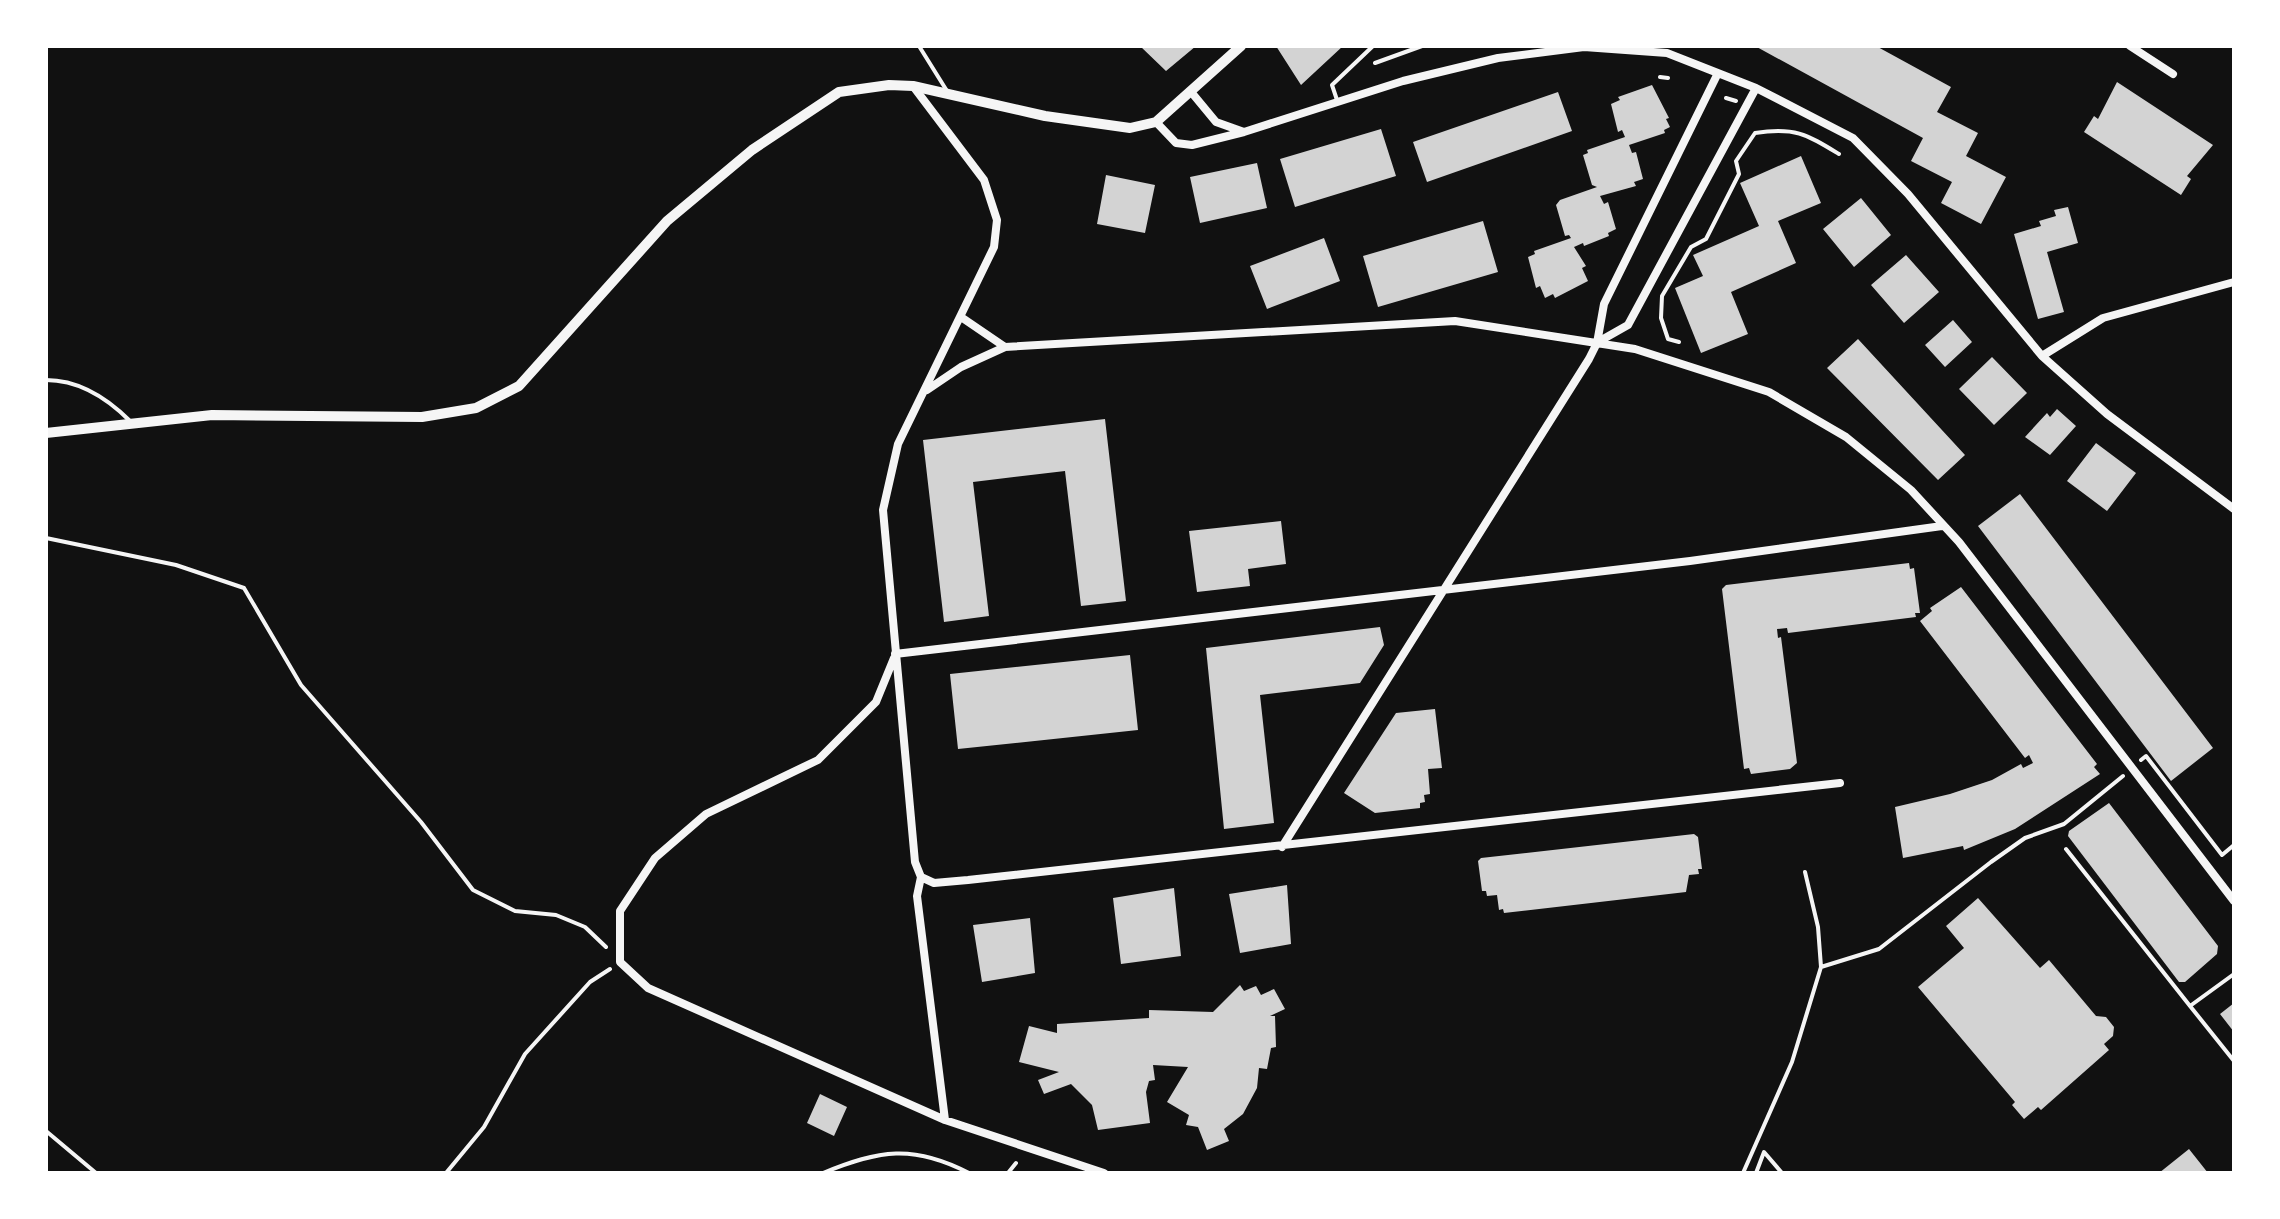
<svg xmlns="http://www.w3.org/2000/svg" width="2280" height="1219" font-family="'Nunito Sans',sans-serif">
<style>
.building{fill:#d3d3d3}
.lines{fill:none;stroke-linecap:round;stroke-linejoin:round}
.path{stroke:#f5f5f5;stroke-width:4}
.service{stroke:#f5f5f5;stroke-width:4}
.minor{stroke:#f5f5f5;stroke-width:8}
.tertiary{stroke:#f5f5f5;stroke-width:10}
</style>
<rect width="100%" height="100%" fill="#111"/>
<path class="building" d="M1140 46H1196L1166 71Z
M1276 46H1343L1301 85Z
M1755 46H1876L1951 87 1937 112 1978 133 1966 156 2006 177 1981 224 1941 203 1952 182 1911 161 1923 138Z
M2117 82 2213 145 2187 176 2191 179 2181 195 2084 132 2094 116 2098 119Z
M1652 85 1669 118 1666 119 1670 127 1664 130 1665 133 1629 145 1632 153 1636 152 1643 179 1634 182 1636 186 1600 196 1604 204 1608 202 1616 229 1608 233 1609 236 1584 246 1583 243 1574 247 1586 266 1582 268 1588 281 1555 298 1553 294 1545 298 1540 286 1536 288 1528 257 1535 254 1534 251 1571 238 1569 235 1565 236 1556 205 1560 200 1597 187 1592 185 1583 155 1588 153 1587 150 1625 137 1622 130 1618 132 1611 104 1620 100 1618 97Z
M1558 92 1572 131 1427 182 1413 142Z
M1381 129 1396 176 1295 207 1280 159Z
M1801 156 1821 203 1778 221 1796 263 1731 292 1748 334 1701 353 1675 288 1703 276 1693 255 1759 226 1740 183Z
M1257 163 1267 208 1200 223 1190 177Z
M1106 175 1155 185 1145 233 1097 224Z
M1861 198 1891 235 1854 267 1823 229Z
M2068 207 2078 243 2047 252 2064 312 2038 319 2014 234 2041 226 2039 221 2056 216 2054 210Z
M1483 221 1498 272 1378 307 1363 256Z
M1324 238 1340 281 1267 309 1250 266Z
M1906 255 1939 292 1904 323 1871 285Z
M1953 320 1972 342 1945 367 1925 345Z
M1858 339 1965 455 1938 480 1827 368Z
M1992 357 2027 393 1994 425 1959 389Z
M2057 409 2076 426 2050 455 2025 437 2047 413 2050 417Z
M1105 419 1126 601 1081 606 1065 471 973 482 989 616 944 622 923 440Z
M2096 443 2136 473 2107 511 2067 481Z
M2020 494 2213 748 2171 781 1978 526Z
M1281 521 1286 564 1248 569 1250 586 1197 592 1189 531Z
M1909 563 1910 569 1914 568 1920 613H1915L1916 617 1788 633 1787 628 1777 629 1778 638 1781 637 1797 763 1790 769 1751 774 1749 768 1744 769 1722 589 1726 585Z
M1961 587 2097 764 2094 767 2100 774 2015 829 1964 850 1963 846 1903 858 1895 807 1950 794 1992 780 2021 764 2023 768 2033 763 2029 755 2025 758 1920 621 1932 611 1930 608Z
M1380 627 1384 645 1360 683 1260 695 1274 823 1224 829 1206 648Z
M1130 655 1138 730 958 749 950 674Z
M1435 709 1442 768 1428 769 1430 794 1424 795 1425 802 1420 803V808L1375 813 1344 793 1396 713Z
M2109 803 2218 946 2217 954 2185 982H2179L2068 836 2069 831Z
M1694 834 1698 837 1702 869H1698L1699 874 1689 875 1686 892 1504 913 1503 909 1499 910 1497 895 1487 896 1486 891H1482L1478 861 1481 858Z
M1287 885 1291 944 1240 953 1229 894Z
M1174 888 1181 956 1121 964 1113 898Z
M1978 898 2040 968 2049 960 2096 1016 2106 1017 2114 1027 2113 1036 2104 1044 2109 1050 2041 1110 2038 1107 2024 1119 2012 1105 2015 1102 1918 987 1964 948 1946 926Z
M1030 918 1035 973 982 982 973 925Z
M1240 985 1244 991 1256 986 1261 995 1274 989 1285 1009 1270 1016H1275L1276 1047 1271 1048 1267 1069 1259 1068 1257 1088 1243 1114 1224 1129 1229 1141 1207 1150 1198 1127 1186 1125 1189 1115 1167 1102 1188 1067 1153 1065 1155 1080 1149 1081 1146 1092 1150 1123 1098 1130 1092 1105 1071 1084 1044 1094 1038 1080 1059 1072 1019 1062 1029 1026 1057 1033V1024L1149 1018V1010L1213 1012Z
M2234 1003V1032L2220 1014Z
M820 1094 847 1107 834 1136 807 1123Z
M2189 1149 2208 1173H2159Z"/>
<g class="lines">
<path class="path" d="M1375 63 1422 46
M1660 77 1668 78
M1726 98 1736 101
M1679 342 1668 339 1661 318 1662 296 1691 247 1706 239 1739 174 1736 161 1755 133C1795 127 1806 134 1839 154
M46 538 176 565 244 588 301 685 421 822 473 890 515 911 556 915 585 927 606 947
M2141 760 2146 756 2222 855 2234 845
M1821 967 1879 949 1991 862 2025 838 2064 824 2123 776
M46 1131 96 1173
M446 1173 484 1127 525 1054 590 982 610 969
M823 1173C879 1150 913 1144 969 1173
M1008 1173 1016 1163
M1743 1173 1792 1062 1821 967 1818 927 1805 872
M1756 1173 1764 1152 1782 1173"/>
<path class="service" d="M919 46 947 91
M1337 100 1332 85 1373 46
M46 380C80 380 107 398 130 421
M2066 849 2190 1006 2234 974
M2190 1006 2234 1061"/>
<path class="minor" d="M2130 46 2173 74
M913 86 984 180 997 220 994 247 898 444 883 510 915 862 921 877 917 896 945 1120
M1192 93 1216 122 1244 132
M1156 122 1176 143 1192 145 1244 132 1403 81 1498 58 1584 47 1667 53 1756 88 1853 138 1908 194 2042 356 2107 414 2234 509
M961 317 1005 347 1455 321 1635 349 1769 392 1846 437 1911 490 1959 542 2234 901
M1598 342 1628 325 1756 88
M2042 356 2103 318 2234 282
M927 390 961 367 1005 347
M895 654 1690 561 1942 526
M894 658 876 702 818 760 706 814 655 858 620 911V962L648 988 945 1120 1104 1173
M1282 847 1589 359 1597 343 1604 304 1718 73
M921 877 934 883 968 880 1840 783"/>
<path class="tertiary" d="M46 433 212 415 422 417 476 408 519 386 667 221 752 150 839 92 889 85 913 86 1045 116 1130 128 1156 122 1241 46"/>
</g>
<rect width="2280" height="1219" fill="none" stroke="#ffffff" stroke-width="96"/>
</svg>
